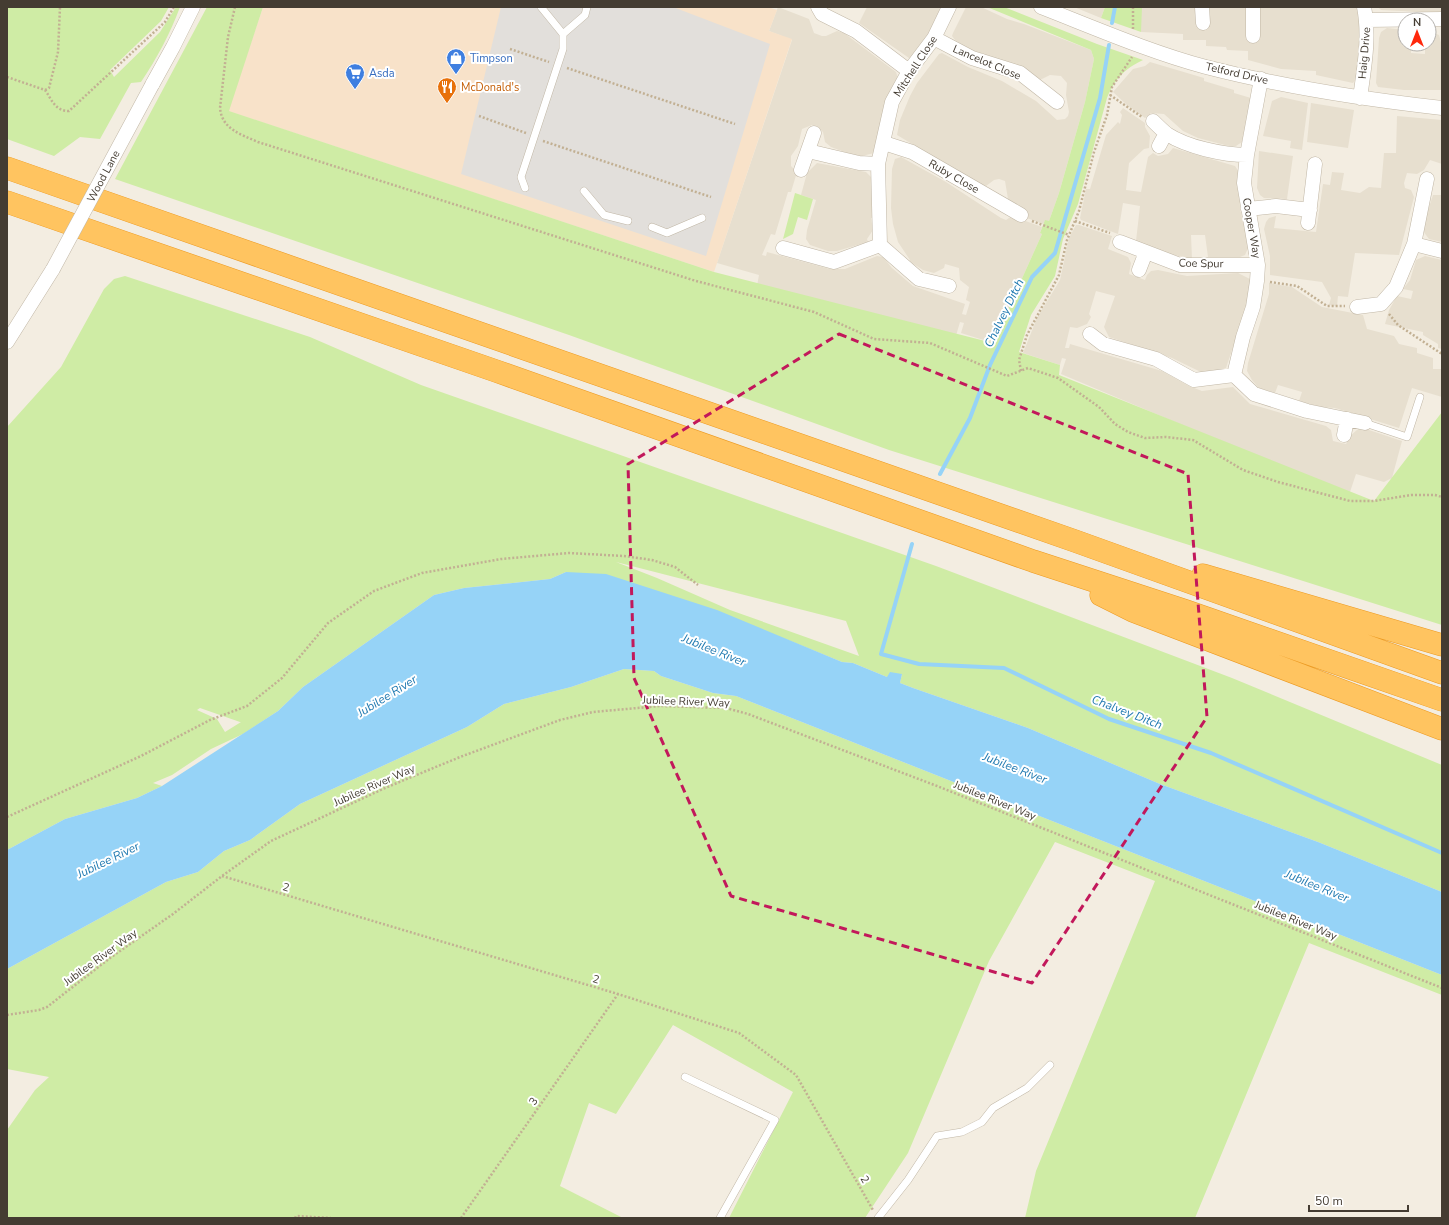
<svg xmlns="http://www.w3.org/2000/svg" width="1449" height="1225" font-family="'Nunito Sans',sans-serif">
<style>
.residential{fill:#e7dfcf}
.commercial{fill:#f8e2c9}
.green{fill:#cfeca5;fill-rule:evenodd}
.parking{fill:#e2dfdb}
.water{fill:#96d3f7}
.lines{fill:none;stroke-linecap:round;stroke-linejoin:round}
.stream{stroke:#96d3f7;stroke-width:4}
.service-casing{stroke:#c1b7a6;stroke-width:8}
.minor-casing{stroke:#c1b7a6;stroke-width:15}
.motorway-casing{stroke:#ec9a22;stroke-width:23}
.path{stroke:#c2b093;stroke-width:2.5;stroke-dasharray:2 2;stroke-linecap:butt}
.service{stroke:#fff;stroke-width:7}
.minor{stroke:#fff;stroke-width:14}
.motorway{stroke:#ffc460;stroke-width:22}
.minor-bridge-casing{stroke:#c1b7a6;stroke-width:15;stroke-linecap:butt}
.minor-bridge{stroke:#fff;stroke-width:14}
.marked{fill:none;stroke:#c2185b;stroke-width:3;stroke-dasharray:8 5;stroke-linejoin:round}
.labels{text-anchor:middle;stroke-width:4;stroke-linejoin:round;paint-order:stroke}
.street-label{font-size:11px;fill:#443c32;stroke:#fff}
.shop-label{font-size:11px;fill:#366cbe;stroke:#fff;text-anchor:start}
.food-label{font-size:11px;fill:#c56008;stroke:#fff;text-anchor:start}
.water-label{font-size:12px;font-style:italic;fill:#217ab1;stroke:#fff}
</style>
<rect width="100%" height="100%" fill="#f3ede1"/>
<path class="residential" d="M778 7 809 19 814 33 822 36H826L837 31 844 33 896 72 898 78 884 108 874 153 862 156 852 155 831 147 825 142 823 132 817 126 812 125 802 129 798 146 791 156V166L797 172 791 192H788L775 235 771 234 762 255 766 256 767 252 830 269H845L877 256 883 257 892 268 913 286 965 304 962 314 966 315 970 302 966 300 969 287 960 280 959 268 945 264 944 268 934 273 923 270 909 261 910 260 898 242 893 224 891 208 892 169 895 159 901 157 946 182 1001 218 1006 220 1012 216 1042 227 1040 233 1042 234 993 343 961 333 964 323 960 322 955 339 757 286 759 275 717 263 792 40 769 31Z
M867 7H945L934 29 913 57 909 58 859 23Z
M966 7H981L1007 19 1024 24 1091 50 1094 59 1085 102 1059 193 1049 221H1045L1043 224 1016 214 1018 205 1008 199 1005 181 999 179 994 180 986 186 979 184 897 135 900 120 910 96 917 83 939 54 942 53 968 67 1002 81 1036 101 1057 120 1065 119 1068 116 1069 112 1066 95 1067 83 1061 76 1050 75 1038 81 972 51 955 40 952 36 953 33Z
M1074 7H1105L1101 18Z
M1135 7H1357L1360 28 1358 76 1353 83 1316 75V71L1281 69 1248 60V51L1227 50 1226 47 1206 46V40H1183V34L1141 32 1135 14Z
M1378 7H1442V13L1381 10Z
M1387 28 1405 30V44H1411V53L1425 54V44H1429V31L1439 35 1442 46V90H1404L1378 87 1376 83 1379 38 1381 32Z
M1150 62 1204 78V81L1234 90V93L1251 98 1242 142 1236 146H1229L1198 138 1183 131 1164 114 1151 113 1145 118 1127 105 1113 92 1133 69 1145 66Z
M1281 97 1308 103 1302 150 1290 148 1291 141 1263 136 1272 101Z
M1311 103 1354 110 1348 148 1307 142Z
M1123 108 1145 123V127L1150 136 1149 148 1144 149 1129 163 1126 190 1141 192 1148 157 1153 153 1158 156 1168 154 1173 148 1235 166 1239 172 1240 209 1249 246 1245 255 1240 257H1208L1205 235H1191L1192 259 1161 252 1136 241 1140 206 1123 203 1118 234 1081 220 1080 218 1086 189H1090L1106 135 1118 122 1120 124 1122 115 1120 112Z
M1397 116 1442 120V164L1430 160 1424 170 1417 174 1407 173 1404 183 1405 188 1411 190 1414 197 1399 255 1355 253 1348 297 1338 296 1337 306 1329 305 1331 298 1322 282 1270 275V256L1264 229 1266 222 1269 218 1276 216 1274 228 1316 232 1323 184 1330 185 1332 172 1344 173 1341 190 1360 193 1369 187 1381 188 1384 153H1396Z
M1259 151 1293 156 1287 199 1264 198 1260 195 1257 188Z
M817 163 866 172 873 179V218H871L873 230 867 239 868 242 837 251H828L810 245 806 239 807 230 816 200 801 195 807 173Z
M1433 195H1442V242L1429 239 1423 231 1424 222Z
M1076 225H1079L1112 236 1108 249 1128 257 1131 263 1129 274 1145 280 1147 275 1151 271 1158 270 1187 276 1238 273 1250 279 1251 286 1249 299 1226 368 1215 372 1205 374 1172 358 1109 337 1104 327 1115 296 1096 291 1089 314 1091 317 1087 324 1077 328 1070 327 1065 348H1069L1070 344 1162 371 1189 386 1202 391 1233 387 1250 404 1326 426 1331 430 1333 441 1346 444 1350 436 1358 429H1366L1402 441 1392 478 1384 482 1356 474 1349 495 1061 374 1066 359 1062 358 1060 365 1023 353 1037 318 1060 280 1069 238Z
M1425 256 1442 260V349L1438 348V344L1423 335V332L1385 324 1389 310 1397 296 1411 299 1413 291 1403 289 1410 280 1416 260Z
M1269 283 1292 287 1322 307 1363 315 1367 329 1394 336 1399 344 1417 348V353L1433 358V369H1442V397L1412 388 1399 428 1335 408 1321 407 1299 401 1302 392 1278 385 1275 393 1259 388 1252 380 1247 371 1248 363 1269 294Z"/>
<path class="commercial" d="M263 7H768L777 10 769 31 792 39 714 272 228 111Z"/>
<path class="green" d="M7 7H169L161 21 110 70 114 77 160 32 176 7H180C170 34 157 58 141 82L131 83 100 139 80 137 54 156 7 139Z
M207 7H263L229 111 714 272 993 343 1042 234 1040 233 1045 220 1049 221 1059 193 1085 102 1094 59 1091 50 987 7H1004L1097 44 1143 60C1124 69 1115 79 1107 98L1078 204 1063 239 1055 276 1031 315 1019 352 1060 365 1059 375 1374 501 1442 412V625L889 450 569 335 115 179Z
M1105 7H1142L1141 32 1101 18Z
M795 193 813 199 807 220 798 217 793 234 783 239Z
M125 276 310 337 421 385 936 566 1232 678 1442 765V892L1318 842 1160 784 1028 728 913 688 900 683 902 674 887 677 853 663 842 662 788 640 566 572 550 579 464 588 434 595 303 687 278 711 243 734 211 749 172 775 153 783 162 786 137 798 65 819 7 850V427L61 367 104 289 114 279ZM616 562 846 621 859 656 730 610 657 578ZM200 708 240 722H241L225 732 217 719 197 710Z
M624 669 654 671 661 676 713 693 736 696 1442 975V995L1309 943 1195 1218H1025L1036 1171 1155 881 1055 842 989 961 908 1153 865 1218H729L793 1092 673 1025 616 1114 589 1103 560 1186 623 1218H7V1130L35 1090 49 1077 7 1069V969L166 882 198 872 224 851 250 840 300 804 467 727 504 704 571 687Z"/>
<path class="parking" d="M501 7H673L770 44 706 256 461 174Z"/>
<path class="water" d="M566 572 606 574 717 610 842 662 853 663 887 677 890 672 902 674 900 683 913 688 1028 728 1160 784 1318 842 1442 892V975L736 696 713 693 661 676 654 671 624 669 571 687 504 704 467 727 300 804 250 840 224 851 198 872 166 882 7 969V850L65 819 137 798 162 786 278 711 303 687 434 595 464 588 550 579Z"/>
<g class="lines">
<path class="stream" d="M1112 23 1115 7
M940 474 970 418 990 365 1032 277 1055 253 1100 98 1109 45
M912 544 881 654 919 664 1004 668 1109 719 1211 753 1442 853"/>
<g class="service-casing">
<path id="service" d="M563 34 585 15 587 7
M525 188 521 177 563 49V34L541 7
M584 191 604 215 628 221
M652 227 667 233 702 218
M1365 423 1407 437 1420 397
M685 1077 775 1120 720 1218
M878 1218 908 1180 937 1136 962 1132 982 1122 993 1108 1027 1088 1050 1065"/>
</g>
<g class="minor-casing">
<path id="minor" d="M818 7 822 14 856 31 909 71
M1041 7C1095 28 1150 52 1206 67 1284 87 1362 99 1442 108
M1202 7 1203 23
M1253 7V36
M1367 20 1442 19
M934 38 972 58 1020 73 1057 102
M1261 79 1247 155 1244 183 1258 265 1257 281 1253 307 1243 337 1234 375 1254 394 1307 411 1365 423
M152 85 173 47 193 7
M1360 98C1364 69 1370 37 1364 7
M1153 121C1157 125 1162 130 1167 134 1187 147 1223 155 1247 155
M884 143 912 152 1021 215
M1159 146 1166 133
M808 151 859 163 878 164
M801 170 814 133
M1248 209 1276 206 1310 210
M1308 223 1315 164
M1120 242 1180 265H1258
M1414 244 1442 251
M880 245 878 164 892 102 909 71 934 38 949 7
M783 248 834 262 880 245 919 279 949 286
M1139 270 1146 252
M1357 307 1381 304 1396 287 1414 244 1427 179
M1090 334 1103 344 1156 359 1194 380 1234 375
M7 342 53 269
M1344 435 1347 419"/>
</g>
<g class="motorway-casing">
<path id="motorway" d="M7 168 1075 541 1442 673
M7 202 496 371 1033 561 1186 611 1442 700
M1203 575 1442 645
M1101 595 1133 611 1442 729"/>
</g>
<path class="path" d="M235 7 228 37 220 108C222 129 240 134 258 142L696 281 814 312 874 339 930 343 1007 376 1028 368 1058 378 1099 407 1115 424 1128 432 1145 438 1166 437 1193 440 1243 470 1278 482 1350 501H1374L1411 495H1435L1442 497
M1133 7V30
M510 49 549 62
M567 68 735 124
M7 77 45 90C52 100 55 111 69 111L165 22 174 7
M45 90 49 88 58 52 60 7
M1110 95 1142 117
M479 116 526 133
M543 141 711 197
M1032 221 1069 235
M1075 221 1110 233
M1270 282 1297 286 1327 306H1345
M1389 314 1398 325 1442 354
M1021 371 1019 360 1027 335 1059 275 1067 240 1079 211 1094 152 1107 115 1112 87 1132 57
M7 817 141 756 210 720 247 706 282 678 328 623 374 591 422 573 501 559 569 553 624 556 652 560 675 567 698 585
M222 876 618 994 739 1033 796 1075 873 1210
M7 1015 39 1010 47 1007 110 958 173 914 222 876 271 841 385 788 460 757 560 720 593 712 660 706 726 708 748 714 937 786 1442 988
M295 1218 296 1216 331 1218
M461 1218 618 994"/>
<use href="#service" class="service"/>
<use href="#minor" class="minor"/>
<use href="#motorway" class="motorway"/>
<g class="minor-bridge-casing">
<path id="minor-bridge" d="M53 269 152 85"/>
</g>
<use href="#minor-bridge" class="minor-bridge"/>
</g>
<path class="marked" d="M839 334 1188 474 1207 717 1032 983 731 896 634 678 628 464Z"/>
<defs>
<g id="shop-pin" transform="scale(1)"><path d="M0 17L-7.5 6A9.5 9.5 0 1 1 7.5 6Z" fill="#3f7fe0" stroke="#fff"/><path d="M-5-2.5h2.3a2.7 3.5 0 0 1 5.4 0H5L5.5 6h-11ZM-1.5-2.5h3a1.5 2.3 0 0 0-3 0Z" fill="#fff"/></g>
<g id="supermarket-pin" transform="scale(1)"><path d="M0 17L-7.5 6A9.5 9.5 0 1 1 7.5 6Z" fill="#3f7fe0" stroke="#fff"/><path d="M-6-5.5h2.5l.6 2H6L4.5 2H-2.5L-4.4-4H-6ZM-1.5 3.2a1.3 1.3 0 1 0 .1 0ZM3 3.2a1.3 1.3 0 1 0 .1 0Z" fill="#fff"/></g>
<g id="restaurant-pin" transform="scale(1)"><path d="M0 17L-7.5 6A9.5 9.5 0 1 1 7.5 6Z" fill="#e8710a" stroke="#fff"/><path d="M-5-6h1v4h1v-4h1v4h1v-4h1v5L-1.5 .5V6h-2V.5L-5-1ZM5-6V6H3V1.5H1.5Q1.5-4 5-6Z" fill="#fff"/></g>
</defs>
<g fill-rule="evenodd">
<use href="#shop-pin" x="456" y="58"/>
<use href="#supermarket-pin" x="355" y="73"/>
<use href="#restaurant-pin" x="447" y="87"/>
</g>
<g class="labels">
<g class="street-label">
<text transform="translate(1364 53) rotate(-85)" y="4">Haig Drive</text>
<text transform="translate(987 62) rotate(23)" y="4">Lancelot Close</text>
<text transform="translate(915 66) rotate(-57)" y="4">Mitchell Close</text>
<text transform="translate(1237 73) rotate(13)" y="4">Telford Drive</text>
<text transform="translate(103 176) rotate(-62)" y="4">Wood Lane</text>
<text transform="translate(954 176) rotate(30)" y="4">Ruby Close</text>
<text transform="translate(1252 228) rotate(80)" y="4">Cooper Way</text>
<text transform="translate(1201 263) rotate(1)" y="4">Coe Spur</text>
<text transform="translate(686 701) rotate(2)" y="4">Jubilee River Way</text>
<text transform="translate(374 785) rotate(-24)" y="4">Jubilee River Way</text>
<text transform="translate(995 800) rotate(22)" y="4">Jubilee River Way</text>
<text transform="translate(286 887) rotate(17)" y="4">2</text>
<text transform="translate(1296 920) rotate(22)" y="4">Jubilee River Way</text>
<text transform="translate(100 957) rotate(-36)" y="4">Jubilee River Way</text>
<text transform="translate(596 979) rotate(17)" y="4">2</text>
<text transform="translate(533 1101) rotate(-55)" y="4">3</text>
<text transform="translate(865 1179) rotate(60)" y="4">2</text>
</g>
<g class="shop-label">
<text x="470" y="62">Timpson</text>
<text x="369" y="77">Asda</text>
</g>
<g class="food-label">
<text x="461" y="91">McDonald's</text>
</g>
<g class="water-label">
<text transform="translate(1004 313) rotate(-64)" y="4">Chalvey Ditch</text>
<text transform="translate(714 650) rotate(22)" y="4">Jubilee River</text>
<text transform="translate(387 696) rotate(-32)" y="4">Jubilee River</text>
<text transform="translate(1127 712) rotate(21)" y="4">Chalvey Ditch</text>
<text transform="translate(1015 768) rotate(21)" y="4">Jubilee River</text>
<text transform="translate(108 860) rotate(-26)" y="4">Jubilee River</text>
<text transform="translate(1317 886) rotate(22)" y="4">Jubilee River</text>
</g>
</g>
<rect width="1449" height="1225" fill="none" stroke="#443c32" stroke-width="16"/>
<g transform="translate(1417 32)"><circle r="19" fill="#ffffff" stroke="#b4b1ad"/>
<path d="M0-3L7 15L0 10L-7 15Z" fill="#ff280c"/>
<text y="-6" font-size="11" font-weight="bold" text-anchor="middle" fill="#443c32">N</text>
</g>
<path d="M1309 1205v6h99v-6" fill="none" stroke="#443c32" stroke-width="2"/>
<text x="1315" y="1205" font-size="12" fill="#443c32" stroke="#ffffff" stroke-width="3" paint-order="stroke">50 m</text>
</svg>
